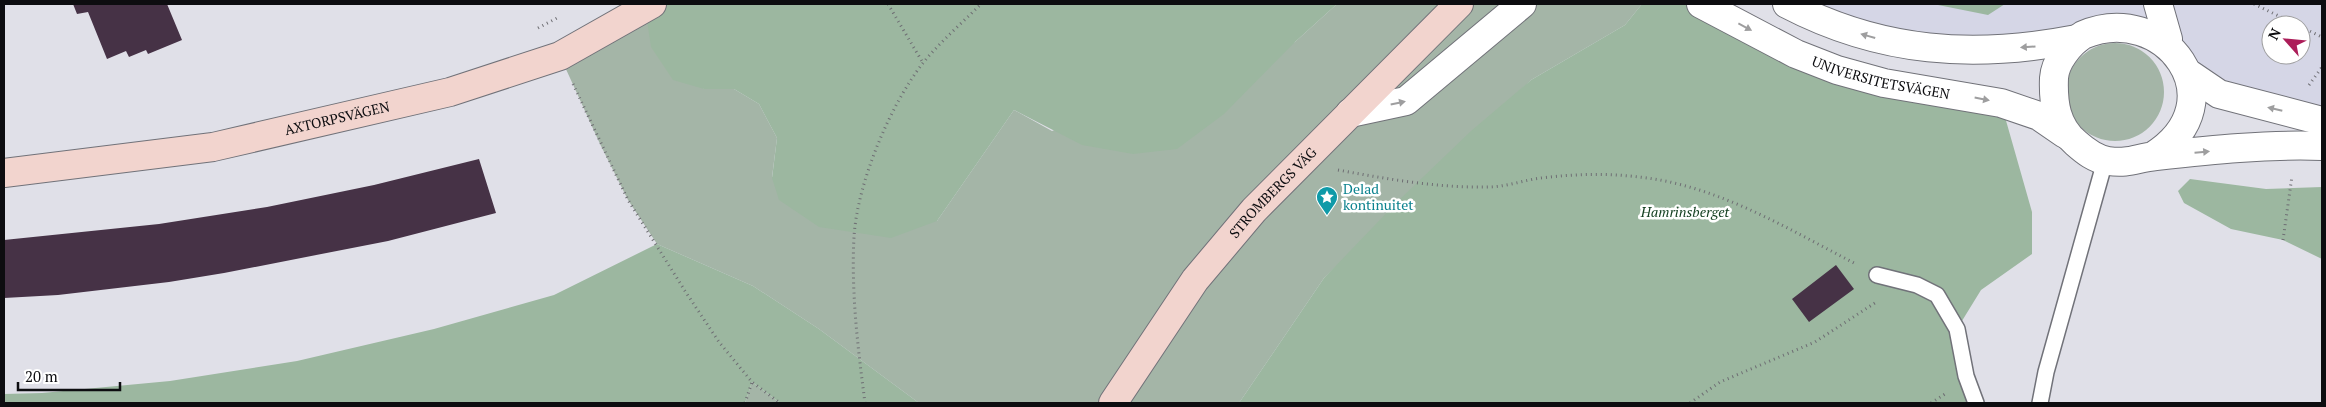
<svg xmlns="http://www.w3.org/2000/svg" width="2326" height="407" font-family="'PT Serif',serif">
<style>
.built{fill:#d5d6e6;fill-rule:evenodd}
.green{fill:#a4b5a7}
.forest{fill:#9cb7a0}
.building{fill:#463246}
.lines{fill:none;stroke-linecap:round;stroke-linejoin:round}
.lane-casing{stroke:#717279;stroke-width:18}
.street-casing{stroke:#717279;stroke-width:30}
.secondary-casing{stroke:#717279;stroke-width:30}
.path{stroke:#6e6e73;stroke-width:3;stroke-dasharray:1 4;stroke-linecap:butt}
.lane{stroke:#fff;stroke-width:15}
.street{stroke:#fff;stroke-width:28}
.secondary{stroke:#f2d4ce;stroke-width:28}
.oneway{fill:#9e9e9f}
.labels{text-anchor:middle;stroke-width:5;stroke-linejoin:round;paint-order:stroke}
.street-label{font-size:14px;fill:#0d0d10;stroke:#fff}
.culture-label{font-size:14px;fill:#0d838f;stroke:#fff;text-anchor:start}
.park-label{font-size:14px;font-style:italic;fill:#154122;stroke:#fff}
</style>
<rect width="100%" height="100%" fill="#e0e0e8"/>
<path class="built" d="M1787 4H2322V121L2219 94 2148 27 1959 51ZM2271 25H2301V55H2271Z"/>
<path class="green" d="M1337 4H1642L1625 25 1531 80 1324 278 1239 403H919L819 329 753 286 657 244 628 200 600 144 560 56 645 8 704 89H734L759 104 777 138 772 177 937 221 1014 110 1052 131 1295 42Z
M2066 92a49 49 0 1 1 98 0a49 49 0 1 1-98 0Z
M752 382 780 403H745Z"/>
<path class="forest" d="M652 4H1337L1295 42 1224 114 1177 149 1133 154 1082 145 1014 110 937 221 891 238 819 227 779 200 772 178 777 138 759 104 734 89H704L673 80 651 47 645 8Z
M1642 4H1701L1766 38 2001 103 2032 212V254L1981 290 1957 329 1976 403H1239L1324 278 1398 201 1471 131 1531 80 1625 25Z
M1933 4H2005L1988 15Z
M2190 179 2266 189 2322 187V259L2283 240 2231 229 2184 203 2178 191Z
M657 244 753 286 819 329 919 403H780L752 382 745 403H4V394L42 393 170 381 297 361 434 329 554 295Z"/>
<path class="building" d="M73 4H167L182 40 148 54 146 50 129 57 126 51 107 59 88 12 77 14Z
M479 159 496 213 388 241 224 273 169 282 58 295 4 298V240L159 224 267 207 374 185Z
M1836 265 1854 289 1809 322 1792 299Z"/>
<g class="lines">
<g class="lane-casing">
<path id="lane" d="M1877 275 1917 285 1937 295 1957 329 1966 376 1976 403
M2040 403 2046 372 2105 161"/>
</g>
<g class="street-casing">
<g id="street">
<path id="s1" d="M1701 4 1796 54 1837 70 1884 83 2001 103 2039 116 2065 134"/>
<path d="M1787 4C1881 53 1974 59 2077 39"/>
<path d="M2158 4 2168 39"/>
<path d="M2191 75 2219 94 2322 121"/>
<path d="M1350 113 1406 101 1522 4"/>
<path d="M2153 156C2240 101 2164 0 2083 35 2069 44 2055 62 2054 78 2053 103 2056 126 2076 143 2085 151 2095 159 2108 161 2130 164 2136 158 2156 156 2211 150 2267 144 2322 146"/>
</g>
</g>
<g class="secondary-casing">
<g id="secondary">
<path id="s2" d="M4 173 213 147 450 92 560 56 652 4"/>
<path id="s3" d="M1113 403 1195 280 1254 210 1459 4"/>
</g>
</g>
<path class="path" d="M888 4 923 63
M2254 4 2297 25
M2301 27 2322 37
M538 28 559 17
M573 84 628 200 685 291 719 342 752 382 780 403
M2309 85 2322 67
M1338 170C1387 179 1438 188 1488 187 1506 187 1524 180 1541 178 1574 174 1606 173 1639 177 1717 185 1788 229 1856 264
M2283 240 2292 176
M745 403 752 382
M865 403C858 349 851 292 854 237 857 184 890 105 923 63 940 42 962 23 981 4
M1690 403 1720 382 1815 342 1878 301
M1931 403 1945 394"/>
<use href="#lane" class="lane"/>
<use href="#street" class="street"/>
<use href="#secondary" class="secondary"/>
</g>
<defs><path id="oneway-solid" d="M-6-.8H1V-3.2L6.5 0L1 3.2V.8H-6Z" transform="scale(1.25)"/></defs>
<g class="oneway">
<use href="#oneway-solid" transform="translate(1745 27) rotate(28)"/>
<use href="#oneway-solid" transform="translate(1868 36) rotate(-164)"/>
<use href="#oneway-solid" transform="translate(2028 47) rotate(176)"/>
<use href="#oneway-solid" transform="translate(1982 99) rotate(11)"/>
<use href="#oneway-solid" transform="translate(1398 103) rotate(-12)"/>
<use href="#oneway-solid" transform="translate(2275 109) rotate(-167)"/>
<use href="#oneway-solid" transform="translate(2202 152) rotate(-5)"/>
</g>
<defs>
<g id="sight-pin" transform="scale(1.125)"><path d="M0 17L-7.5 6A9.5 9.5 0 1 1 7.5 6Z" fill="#0f9aa8" stroke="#fff"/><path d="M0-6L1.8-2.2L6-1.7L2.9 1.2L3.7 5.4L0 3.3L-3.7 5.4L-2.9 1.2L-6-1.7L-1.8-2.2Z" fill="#fff"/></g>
</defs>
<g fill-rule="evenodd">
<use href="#sight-pin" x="1327" y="197"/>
</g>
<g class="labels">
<g class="street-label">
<text dy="5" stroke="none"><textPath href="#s1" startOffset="196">UNIVERSITETSVÄGEN</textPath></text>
<text dy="5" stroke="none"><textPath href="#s2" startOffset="338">AXTORPSVÄGEN</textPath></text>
<text dy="5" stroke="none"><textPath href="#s3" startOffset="265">STROMBERGS VÄG</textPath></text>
</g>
<g class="culture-label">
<text x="1343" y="194">Delad<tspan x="1343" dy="16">kontinuitet</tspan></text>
</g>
<g class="park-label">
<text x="1685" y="217">Hamrinsberget</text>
</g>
</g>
<rect width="2326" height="407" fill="none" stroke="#0d0d10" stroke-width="10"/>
<g transform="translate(2286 40) rotate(297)"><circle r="24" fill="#ffffff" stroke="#9e9e9f"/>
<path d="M0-4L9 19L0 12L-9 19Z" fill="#ac1d59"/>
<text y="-8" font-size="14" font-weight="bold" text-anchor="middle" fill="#0d0d10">N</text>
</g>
<path d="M18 382v8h102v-8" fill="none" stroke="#0d0d10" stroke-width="2.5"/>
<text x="25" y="382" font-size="15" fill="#0d0d10" stroke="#ffffff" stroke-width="4" paint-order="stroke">20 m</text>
</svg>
